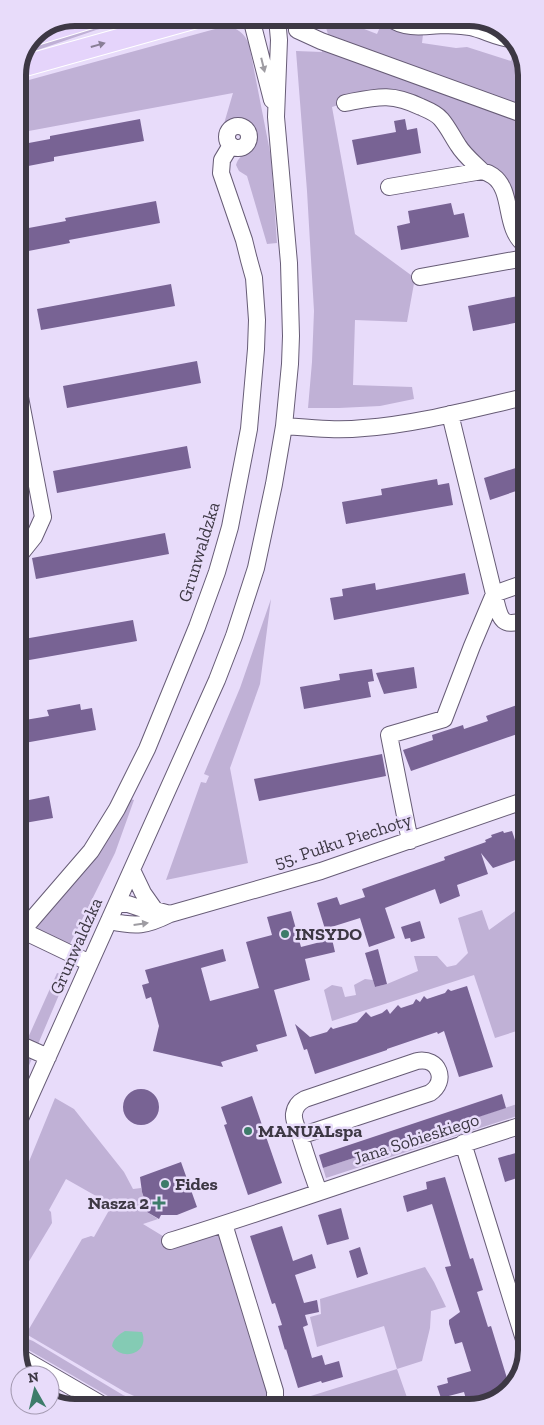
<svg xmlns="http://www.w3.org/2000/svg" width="544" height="1425" font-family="'Zilla Slab',serif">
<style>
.green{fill:#c0b1d6}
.water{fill:#84cbb4}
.building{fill:#786394}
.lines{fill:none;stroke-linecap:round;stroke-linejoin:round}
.minor-casing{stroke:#675c76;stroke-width:18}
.major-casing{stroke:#fff;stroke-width:23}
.minor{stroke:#fff;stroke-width:16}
.major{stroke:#e5d4fb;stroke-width:21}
.oneway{fill:#897e96}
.oneway2{fill:#9e9ca2}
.poi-dot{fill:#3d7c6a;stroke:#e8dcfa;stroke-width:2}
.labels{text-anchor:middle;stroke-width:5;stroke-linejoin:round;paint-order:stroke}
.street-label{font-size:18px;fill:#3d3844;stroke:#e8dcfa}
.poi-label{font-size:18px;font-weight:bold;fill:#3d3844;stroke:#e8dcfa;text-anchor:start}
.rim{fill:none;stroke:#3d3844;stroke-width:6}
</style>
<rect width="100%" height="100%" fill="#e8dcfa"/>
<path class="green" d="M115 18H143L96 30 26 54 31 43Z
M323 18H336L377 34 384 18H473L507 32 424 26 422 43 456 48 467 47 511 61 515 48 516 47 524 60 525 245 505 195 458 145 412 102 345 103 332 107 355 234 415 278 407 322 355 320 353 385 412 387 414 399 380 406 339 408H308L312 362 314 311 307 191 296 51 322 52 321 41 331 44Z
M226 26C238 28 244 33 249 44L271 157 277 243 267 244 247 176 239 171 236 165C241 149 261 150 254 128 242 119 236 119 223 127L233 93 18 133V83Z
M271 599 260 684 230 768 248 863 166 880 201 782 206 783 209 776 204 774 240 688Z
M124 797 134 800 115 853 66 952 22 931Z
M526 908V966L521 968 526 982V1028L495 1038 474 975 332 1021 324 990 332 985 342 987 345 997 356 995 354 985 365 979 373 980 375 987 387 984 418 971 414 956H437L447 967 456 965 468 953 458 918 482 910 489 930 518 909Z
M57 973 67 976 19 1089V1058Z
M55 1098 74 1109 124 1172 133 1189 141 1188 145 1203 150 1207 147 1212 158 1219 143 1224 171 1241 224 1224 273 1406 159 1407 125 1392 26 1334 82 1239 91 1236 94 1237 112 1205 66 1179 49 1210 51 1212 52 1223 19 1278V1186Z
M517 1104 520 1115 326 1178 323 1168Z
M425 1267 434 1282 446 1307 431 1311 430 1328 422 1361 397 1369 410 1406H311L298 1400 397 1369 384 1326 317 1347 310 1317 321 1314 320 1299Z
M20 1338 28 1339 33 1341 123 1395 140 1402 143 1407H133L113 1399 20 1345Z"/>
<path class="water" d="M125 1331 142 1332C150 1353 123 1362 112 1346 113 1339 118 1335 125 1331Z"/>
<path class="building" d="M140 119 144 141 54 157V161L18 168V145L50 139V136Z
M405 119 407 130 417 128 421 153 357 165 352 140 396 132 394 121Z
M156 201 160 223 69 240 70 243 18 253V230L66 221 65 218Z
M451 203 454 215 464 213 469 237 401 250 397 226 410 223 408 211Z
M171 284 175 306 41 330 37 309Z
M523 295H525V321L473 331 468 306Z
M197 361 201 383 67 408 63 386Z
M187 446 191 468 57 493 53 471Z
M525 465V488L490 500 484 478Z
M437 479 438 485 449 483 453 505 346 524 342 502 382 495 381 489Z
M165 533 169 554 36 579 32 558Z
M465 573 469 594 334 620 330 598 343 596 342 589 375 583 376 590Z
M133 620 137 641 18 662V640Z
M414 667 417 688 384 694 376 673Z
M372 669 374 681 368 682 371 697 304 709 300 687 340 680 339 674Z
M80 704 81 710 92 708 96 730 19 744V721L49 716 47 710Z
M517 705 519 710 525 708 526 731 411 771 403 750 433 740 432 735 463 725 464 729 488 721 486 716Z
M382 754 386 776 259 801 254 779Z
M49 796 53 818 19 824V802Z
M503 831 504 833 512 831 521 858 493 868 481 853 488 874 457 885 460 896 440 904 435 889 385 908 395 938 369 947 360 918 325 929 317 903 337 897 340 905 365 897 362 889 445 860 444 857 486 842 485 840 492 837 491 835Z
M291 911 301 947 332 939 335 952 305 959 310 980 274 990 287 1036 256 1045 258 1051 221 1062 223 1067 153 1051 159 1026 151 997 146 999 142 985 149 983 145 970 223 949 226 961 201 968 210 1001 259 988 246 942 272 935 267 917Z
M420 921 425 938 411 942 410 938 405 939 401 927Z
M378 949 387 984 375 987 365 953Z
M467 986 493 1067 459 1077 444 1031 438 1034 437 1032 387 1049V1050L315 1074 307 1049 304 1050 295 1024 310 1037 327 1032 331 1027 333 1029 357 1022 366 1012 371 1017 382 1013 387 1009 390 1014 398 1005 401 1008 413 1004 416 999 420 1002 424 996 427 999 445 993 448 989 451 991Z
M123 1107a18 18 0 1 1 36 0a18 18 0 1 1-36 0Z
M502 1094 506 1108 323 1168 319 1155Z
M252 1096 282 1183 248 1195 224 1125 227 1124 221 1107Z
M526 1150V1161L524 1163 526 1175 505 1182 498 1158Z
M181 1162 197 1207 177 1215H161L159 1219 147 1212 148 1210 142 1192 140 1177Z
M445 1177 470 1259 473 1258 483 1290 477 1292 488 1327 491 1326 510 1388 483 1405 468 1406 464 1392 441 1398 437 1386 448 1383 447 1378 471 1371 462 1342 455 1344 449 1324V1320L460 1312 445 1267 451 1266 432 1204 407 1212 403 1196 427 1189 426 1182Z
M341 1208 349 1239 327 1245 318 1215Z
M282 1226 293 1261 312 1254 316 1268 295 1275 304 1303 317 1300 319 1312 305 1315 308 1325 303 1327 312 1358 322 1355 325 1365 339 1361 343 1377 322 1383 321 1381 298 1388 286 1349 285 1350 278 1326 282 1325 275 1303 272 1304 250 1236Z
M360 1247 368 1274 357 1278 349 1251Z"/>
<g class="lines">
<g class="minor-casing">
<path id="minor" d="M251 18 272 100
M390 18C404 30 426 26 443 25 452 25 461 26 470 27 484 30 497 38 511 39
M297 30 321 41 525 115
M345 103C376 97 391 92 421 107 428 110 436 113 441 119 448 127 452 136 458 145 464 155 474 163 482 171
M227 137a11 11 0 1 1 22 0a11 11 0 1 1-22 0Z
M389 187 482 171C486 172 490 174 493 176 514 191 503 228 525 245
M420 277 525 258
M18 387 43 517 34 537 18 557
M284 426C310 428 337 431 364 428 418 424 472 409 525 397
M525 583 494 594C500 616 499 629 525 620
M410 841 389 735 444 719 472 646 494 594 450 414
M132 870 143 893 155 910
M117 904H128L146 910H155L170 914
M110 921C136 927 146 926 170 914L321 871 526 800
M19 929 90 963
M22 931 91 851 117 809 147 749 197 627 217 572 230 527 249 429 256 349 257 320 254 278 249 260 244 240 221 173 222 160 231 145
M19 1044 48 1057
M19 1121 217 680 234 636 256 568 274 484 284 426 290 364 291 336 289 263 276 117 279 40 277 18
M300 1136 430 1093C448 1081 439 1057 417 1061L305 1099C299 1102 295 1106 294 1114 293 1121 298 1129 300 1136 306 1155 312 1174 319 1192
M463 1143 526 1346
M224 1224 275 1391V1404L273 1406
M170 1241C290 1204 407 1161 526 1124
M20 1357 106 1407"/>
</g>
<g class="major-casing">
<path id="major" d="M34 35 90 18
M20 67 195 18"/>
</g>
<use href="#minor" class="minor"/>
<use href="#major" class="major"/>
</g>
<defs><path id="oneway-solid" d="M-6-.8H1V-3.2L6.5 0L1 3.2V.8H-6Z" transform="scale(1.25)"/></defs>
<use class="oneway" href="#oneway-solid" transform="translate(98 45) rotate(-16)"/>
<g class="oneway2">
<use href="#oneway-solid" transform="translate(263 65) rotate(76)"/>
<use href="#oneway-solid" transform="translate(141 924) rotate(-8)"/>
</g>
<g class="poi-dot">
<circle cx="285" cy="934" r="5"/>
<circle cx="248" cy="1131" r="5"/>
<circle cx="165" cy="1184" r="5"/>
<path d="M156.5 1195.5h5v5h5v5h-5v5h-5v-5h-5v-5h5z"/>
</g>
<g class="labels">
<g class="street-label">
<text transform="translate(199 552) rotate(-73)" y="6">Grunwaldzka</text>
<text transform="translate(343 841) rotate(-18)" y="6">55. Pułku Piechoty</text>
<text transform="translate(76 946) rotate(-66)" y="6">Grunwaldzka</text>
<text transform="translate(416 1139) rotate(-18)" y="6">Jana Sobieskiego</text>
</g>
<g class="poi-label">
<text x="295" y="940">INSYDO</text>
<text x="258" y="1137">MANUALspa</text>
<text x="175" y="1190">Fides</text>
<text x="149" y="1209" text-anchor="end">Nasza 2</text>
</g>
</g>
<path d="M0 0H544V1425H0ZM75 26H469A49 49 0 0 1 518 75V1350A49 49 0 0 1 469 1399H75A49 49 0 0 1 26 1350V75A49 49 0 0 1 75 26Z" fill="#e8dcfa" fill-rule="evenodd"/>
<path class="rim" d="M75 26H469A49 49 0 0 1 518 75V1350A49 49 0 0 1 469 1399H75A49 49 0 0 1 26 1350V75A49 49 0 0 1 75 26Z"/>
<g transform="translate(35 1390) rotate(352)"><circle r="24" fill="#e8dcfa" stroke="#a49ab1"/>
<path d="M0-4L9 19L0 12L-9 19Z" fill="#3d7c6a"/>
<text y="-8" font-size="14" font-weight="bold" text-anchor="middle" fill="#3d3844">N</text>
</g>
</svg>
